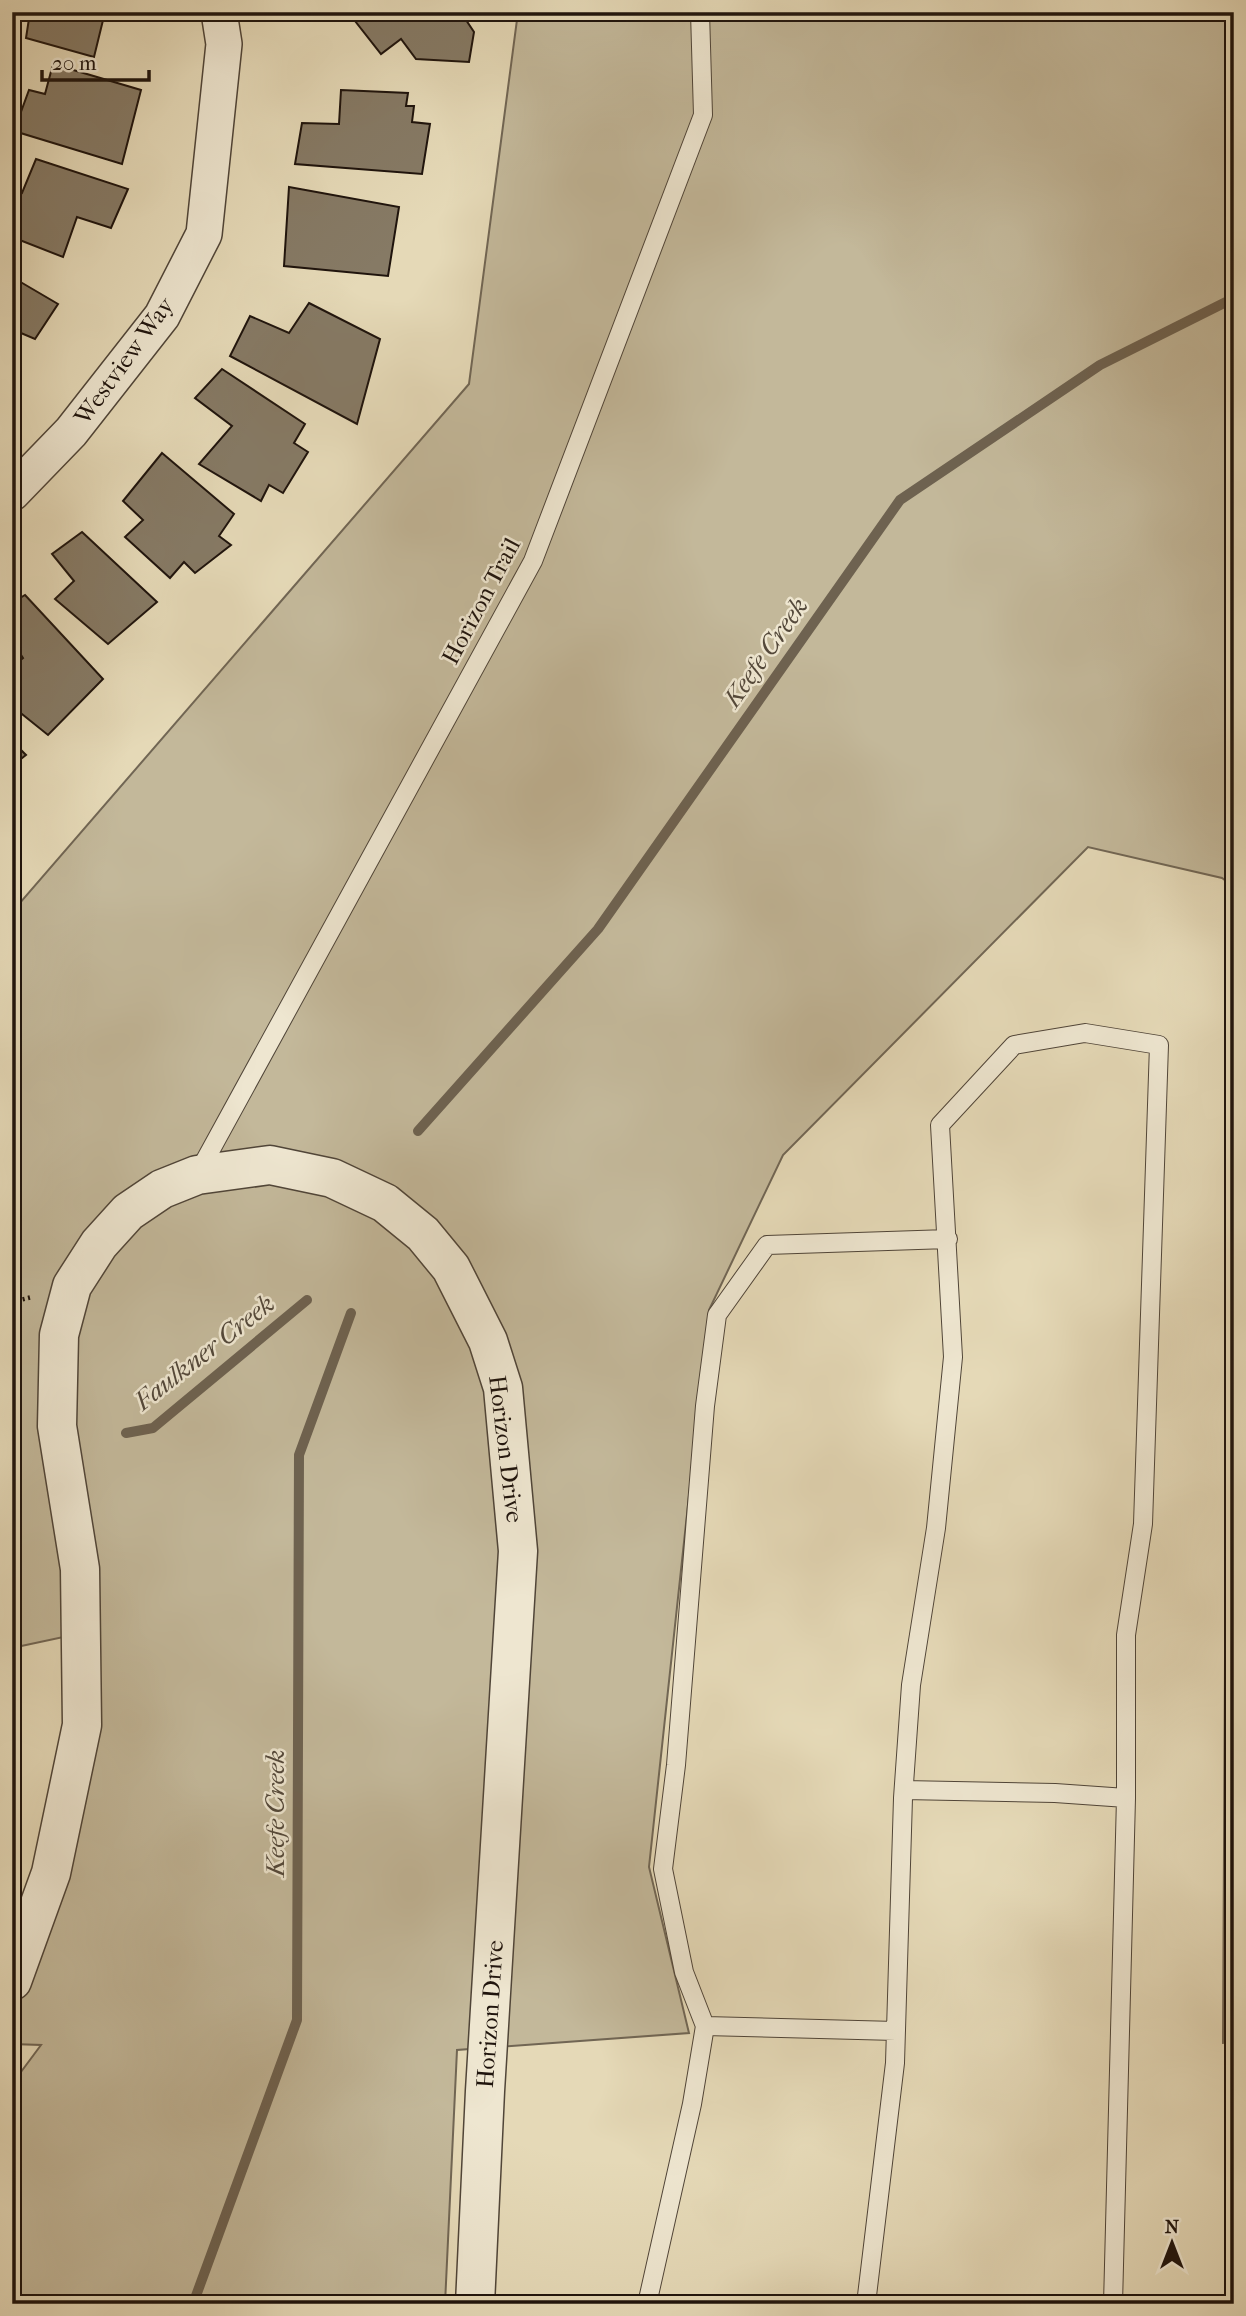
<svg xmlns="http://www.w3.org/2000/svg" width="1246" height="2316" font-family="'IM FELL French Canon',serif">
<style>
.green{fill:#c3b89a;stroke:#716654;stroke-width:2}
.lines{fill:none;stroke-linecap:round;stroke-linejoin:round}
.stream{stroke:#6e6250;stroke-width:10}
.building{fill:#867a65;stroke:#1f140d;stroke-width:2}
.service-casing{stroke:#504538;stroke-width:20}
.minor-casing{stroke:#504538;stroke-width:38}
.tertiary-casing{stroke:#504538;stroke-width:41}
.path{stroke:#1f140d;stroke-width:4.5;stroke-dasharray:2 3.5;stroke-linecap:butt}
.service{stroke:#eee6d0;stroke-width:18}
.minor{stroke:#eee6d0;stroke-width:35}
.tertiary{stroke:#eee6d0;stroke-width:38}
.labels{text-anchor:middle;stroke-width:5;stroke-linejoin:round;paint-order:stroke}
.street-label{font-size:24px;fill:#1f140d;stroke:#eee6d0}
.water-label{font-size:26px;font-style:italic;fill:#53483a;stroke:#eee6d0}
</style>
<rect width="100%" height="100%" fill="#e5d9b7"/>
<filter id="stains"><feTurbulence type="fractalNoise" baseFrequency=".00286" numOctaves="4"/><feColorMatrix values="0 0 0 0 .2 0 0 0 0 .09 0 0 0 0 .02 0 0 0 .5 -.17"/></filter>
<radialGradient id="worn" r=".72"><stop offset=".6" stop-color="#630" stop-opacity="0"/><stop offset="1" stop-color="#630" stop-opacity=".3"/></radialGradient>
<path class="green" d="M518 12H1234V887L1222 878 1088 847 783 1155 709 1310 649 1867 689 2033 457 2050 445 2304H12V2084L41 2045 12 2044V1957L43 1894 82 1633 12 1648V912L469 384Z
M1234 1608V2042L1223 2043 1225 1657Z"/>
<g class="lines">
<path class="stream" d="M418 1131 598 929 900 500 1100 365 1234 298
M126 1433 153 1428 307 1300
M193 2304 297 2020 299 1455 351 1313"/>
</g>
<path class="building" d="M30 12H105L94 57 26 38Z
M348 12H451L454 20H466L474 32 469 62 416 59 401 39 381 54Z
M53 64 141 90 122 164 14 131 29 90 45 94Z
M341 90 408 93 406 106H414L412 122 430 124 422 174 295 164 302 123 339 124Z
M36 159 128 189 111 228 77 217 63 257 12 237V228L16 220 12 218V189L22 193Z
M289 187 399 207 388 276 284 266Z
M12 277 58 304 35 339 21 333 12 346Z
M309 303 380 339 357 424 230 356 250 316 289 333Z
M222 369 305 424 294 443 308 452 283 493 269 485 261 501 199 464 232 426 195 398Z
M162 453 234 514 219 536 231 545 195 573 184 562 170 578 125 537 143 520 123 501Z
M82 532 157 602 108 644 55 599 74 581 52 554Z
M25 595 103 679 48 735 12 706V667L23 658 12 641V603Z
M12 741 26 755 12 766Z"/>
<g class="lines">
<g class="service-casing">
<path id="service" d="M197 1175 533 561 703 115 700 12
M904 1790 1055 1793 1126 1798
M705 2026 896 2031
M647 2304 692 2104 705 2026 684 1972 663 1869 676 1765 705 1406 717 1315 767 1245 948 1239
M866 2304 895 2063 903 1798 911 1685 936 1528 953 1357 940 1125 1014 1045 1085 1033 1159 1045 1143 1524 1126 1635V1798L1113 2304"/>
</g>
<g class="minor-casing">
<path id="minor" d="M12 493 71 432 162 316 204 234 224 44 219 12"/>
</g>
<g class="tertiary-casing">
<path id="tertiary" d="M12 1981 51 1873 82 1725 80 1569 57 1426 59 1335 72 1286 99 1244 128 1212 162 1189 197 1175 270 1165 332 1178 385 1203 423 1234 451 1268 488 1341 503 1388 518 1551 485 2091 475 2304"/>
</g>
<path class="path" d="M12 1302 32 1297"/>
<use href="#service" class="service"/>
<use href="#minor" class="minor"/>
<use href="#tertiary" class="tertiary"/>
</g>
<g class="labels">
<g class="street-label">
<text transform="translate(124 361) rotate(-54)" y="8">Westview Way</text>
<text transform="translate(481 601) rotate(-62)" y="8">Horizon Trail</text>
<text transform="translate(506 1449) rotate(83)" y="8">Horizon Drive</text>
<text transform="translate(490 2014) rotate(-86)" y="8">Horizon Drive</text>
</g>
<g class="water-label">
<text transform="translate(765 652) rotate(-55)" y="9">Keefe Creek</text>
<text transform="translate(204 1352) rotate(-38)" y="9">Faulkner Creek</text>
<text transform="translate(275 1813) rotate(-90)" y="9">Keefe Creek</text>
</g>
</g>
<rect width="1246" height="2316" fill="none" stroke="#e5d9b7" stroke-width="42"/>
<rect x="14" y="14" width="1218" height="2288" fill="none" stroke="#1f140d" stroke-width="3.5"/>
<rect x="21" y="21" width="1204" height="2274" fill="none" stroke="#1f140d" stroke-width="2"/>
<g transform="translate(1172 2243)" stroke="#eee6d0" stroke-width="5" paint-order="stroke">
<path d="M0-5L12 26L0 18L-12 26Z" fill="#1f140d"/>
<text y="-10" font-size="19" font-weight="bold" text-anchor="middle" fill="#1f140d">N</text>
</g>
<path d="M42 70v10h107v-10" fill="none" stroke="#1f140d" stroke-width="3.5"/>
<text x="52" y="70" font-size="21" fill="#1f140d" stroke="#eee6d0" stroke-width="5" paint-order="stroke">20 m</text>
<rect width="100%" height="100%" filter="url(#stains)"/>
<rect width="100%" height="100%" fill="url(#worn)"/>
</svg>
